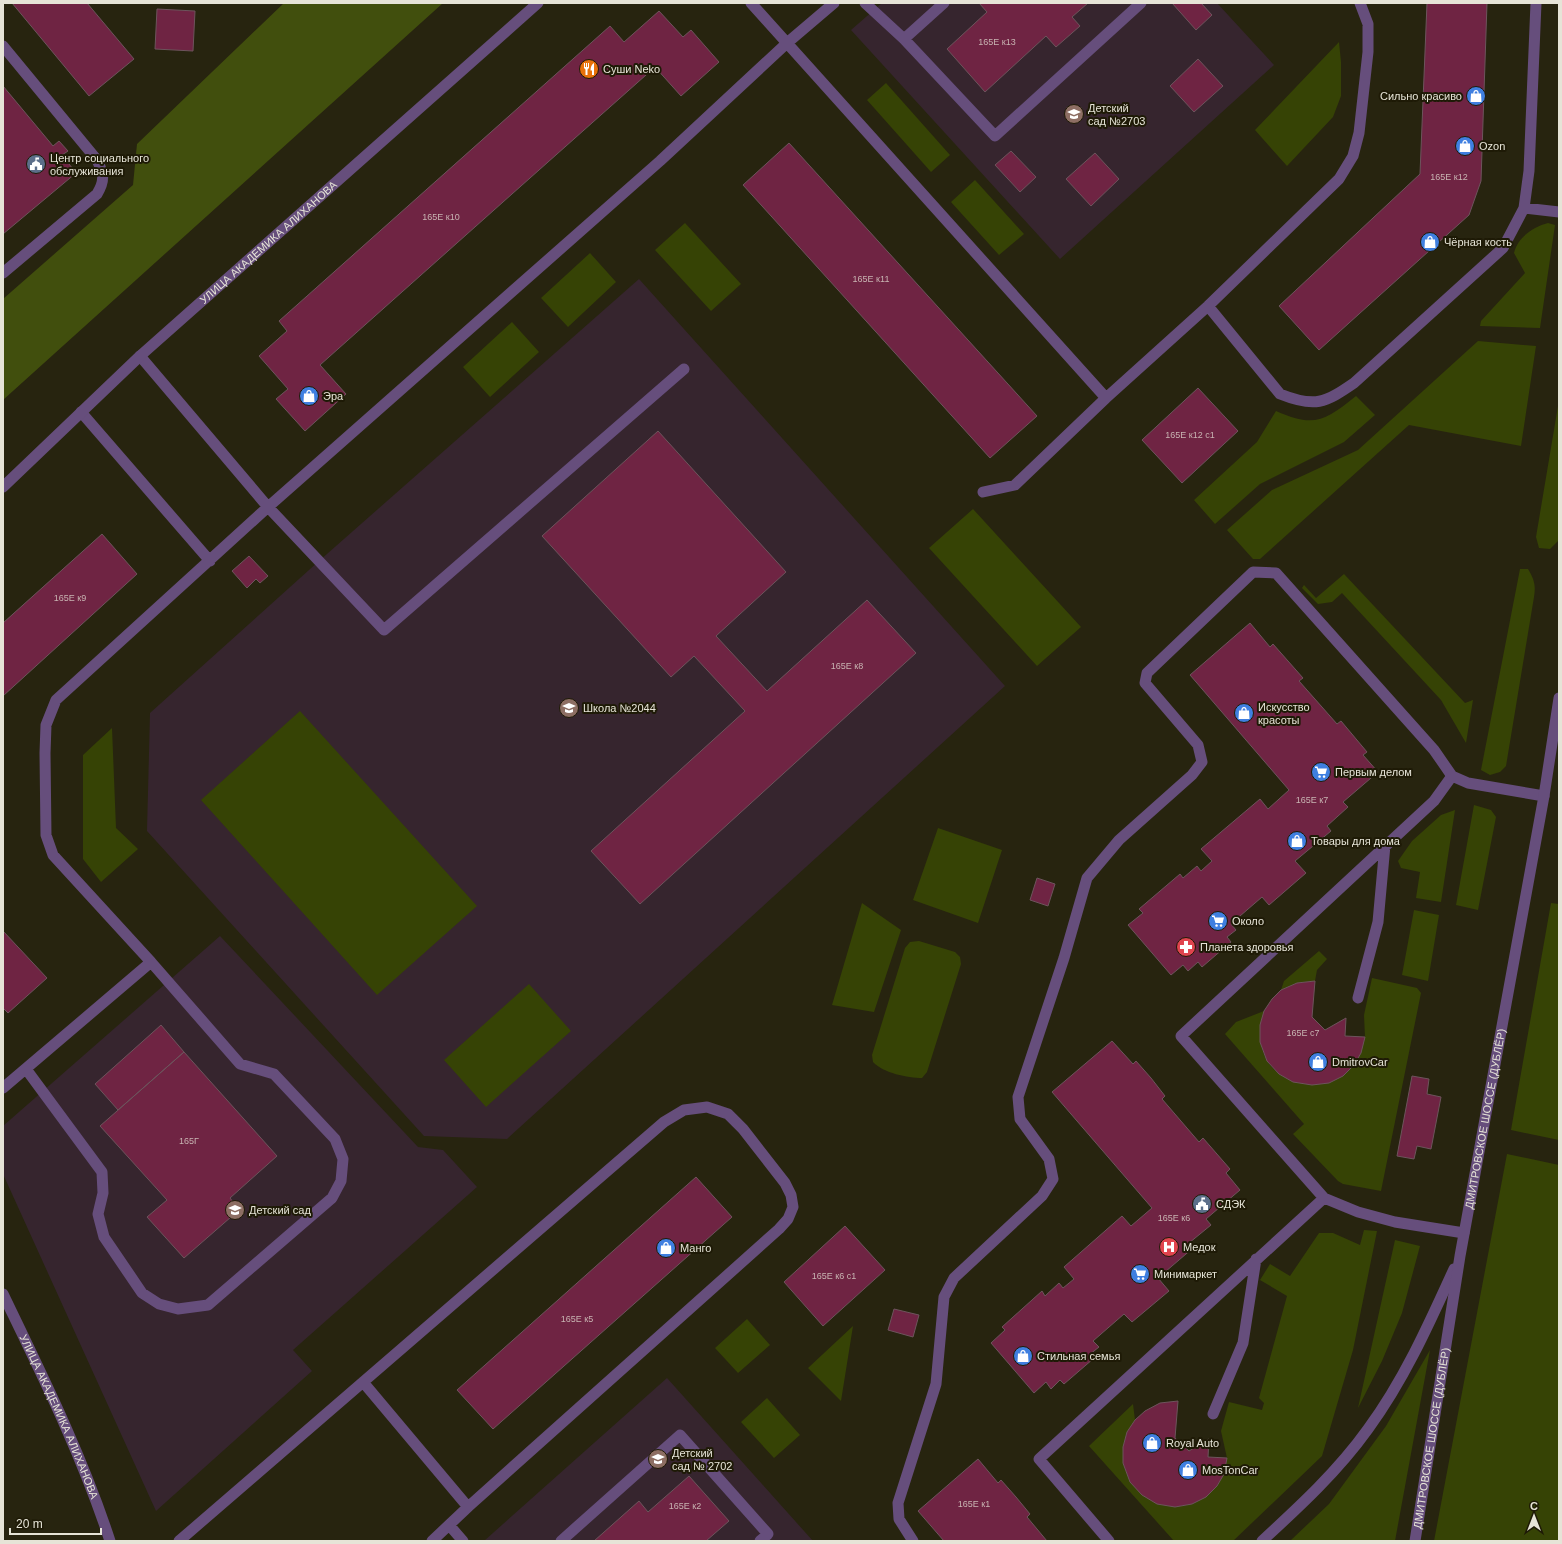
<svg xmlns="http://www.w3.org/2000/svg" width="1562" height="1544" font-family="Arial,sans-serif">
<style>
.education{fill:#36252e}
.green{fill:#364305}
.forest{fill:#414f0d}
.building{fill:#6f2443;stroke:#6d545c}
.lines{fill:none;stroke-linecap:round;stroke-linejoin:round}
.service{stroke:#664e7c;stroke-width:11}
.minor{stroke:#664e7c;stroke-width:11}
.tertiary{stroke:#664e7c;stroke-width:11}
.labels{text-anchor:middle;stroke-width:4;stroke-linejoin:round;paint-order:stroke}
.number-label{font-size:9px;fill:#c8b4b2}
.poi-label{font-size:11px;fill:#e6e4d7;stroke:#1e1a06;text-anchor:start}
.street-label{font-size:11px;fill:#e6e4d7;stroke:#1e1a06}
</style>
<rect width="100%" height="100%" fill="#27240f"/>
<path class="education" d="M882 3H1217L1274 65 1060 259 851 30Z
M639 279 1005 686 507 1139 424 1136 147 831 150 713 319 561Z
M220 936 418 1147 443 1150 477 1187 293 1350 312 1371 156 1511 3 1174V1126Z
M667 1378 813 1541H484Z"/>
<path class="green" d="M1339 42 1341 62V96L1333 117 1287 166 1255 130Z
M886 83 950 155 931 172 867 100Z
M975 180 1024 234 999 255 951 202Z
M685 223 741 284 711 311 655 250Z
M1548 223 1555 225 1540 328 1480 326 1481 321 1525 273 1514 253C1518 237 1533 227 1548 223Z
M590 253 616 282 568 327 541 298Z
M512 322 539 352 490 397 463 367Z
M1478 341 1536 346 1521 446 1409 425 1260 559H1253L1227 530 1272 490 1358 450Z
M1356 396 1375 415 1344 442 1260 484 1215 524 1194 500 1257 442 1276 411C1314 428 1325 421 1356 396Z
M1559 400V540L1550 549 1539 548 1536 537Z
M973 509 1081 627 1037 666 929 548Z
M1520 569H1528C1534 579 1536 585 1534 597L1506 766 1500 772 1490 775 1481 770Z
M1344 574 1465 703 1473 700 1466 743 1441 700 1342 593 1332 602 1318 604 1302 588 1304 585 1316 598Z
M300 711 477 906 377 995 201 800Z
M112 728 116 828 138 849 101 882 83 859V755Z
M1474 805 1491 810 1496 817 1478 910 1456 905Z
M1455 810 1441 902 1416 898 1420 872 1401 868 1398 861 1412 841 1441 815Z
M938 828 1002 850 978 923 913 900Z
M862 903 901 930 874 1012 832 1005Z
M1551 903 1559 904V1140L1511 1130Z
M1414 910 1439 915 1428 981 1402 975Z
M919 941 955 952 960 957 961 964 927 1072 922 1078C908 1078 883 1073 873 1062L872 1055 905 948 910 942Z
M1319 951 1327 959 1317 970 1315 981 1297 983 1281 990 1284 981Z
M1372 978 1417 988 1421 993 1381 1191 1343 1184 1338 1181 1293 1134 1304 1124 1225 1034 1236 1022 1264 1011C1250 1060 1279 1090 1329 1083L1365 1037 1364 1015Z
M529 984 571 1031 486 1107 444 1060Z
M1507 1154 1559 1165V1541H1434Z
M1364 1230 1377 1231 1353 1350 1322 1456 1233 1541H1174L1089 1446 1133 1404 1135 1420 1127 1432 1123 1447V1463L1130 1482 1175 1507 1192 1504 1206 1497 1217 1486 1224 1474 1227 1458 1221 1431 1229 1402 1262 1410 1264 1403 1259 1398 1287 1296 1260 1280 1270 1264 1290 1276 1319 1233H1333L1360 1245Z
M1395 1240 1420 1246 1402 1313 1382 1361 1358 1408Z
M747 1319 770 1345 738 1373 715 1348Z
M853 1326 841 1401 808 1368Z
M1430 1350 1395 1541H1290L1329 1504 1386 1426Z
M767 1398 800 1435 774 1458 741 1422Z"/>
<path class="forest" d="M284 3H443L3 400V299L133 185 137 144Z"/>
<path class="building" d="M12 3H87L134 59 89 96Z
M979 3H1088L1072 17 1080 26 1056 47 1046 36 985 92 947 49 987 12Z
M1172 3H1201L1212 15 1196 30Z
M1427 3H1487L1481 181 1469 215 1319 350 1279 306 1420 174Z
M157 9 195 11 193 51 155 49Z
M659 11 683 37 691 30 719 62 681 96 655 67 521 186 320 365 346 394 305 431 276 399 288 389 259 356 287 331 279 321 610 26 624 42Z
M1198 59 1223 86 1194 112 1170 86Z
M3 86 53 146 59 141 68 151 62 155 76 173 3 234Z
M789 143 1037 416 990 458 743 185Z
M1011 151 1036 177 1020 192 995 165Z
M1095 153 1119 179 1091 206 1066 179Z
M1198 388 1238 431 1182 483 1142 440Z
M658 431 786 572 716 636 767 691 867 600 916 653 640 904 591 851 745 711 694 656 671 677 542 536Z
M102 534 137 574 3 696V623Z
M249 556 268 576 260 583 256 579 247 588 232 571Z
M1250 623 1270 647 1273 644 1303 678 1299 681 1337 724 1341 721 1367 752 1363 755 1378 772 1343 802 1348 807 1327 826 1331 831 1295 861 1306 873 1269 905 1262 897 1240 916 1231 924 1236 930 1227 937 1231 942 1202 967 1198 962 1188 971 1183 965 1171 975 1128 925 1143 913 1139 909 1180 874 1183 878 1197 866 1201 871 1212 861 1201 849 1260 799 1268 809 1289 790 1190 675Z
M1037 878 1055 884 1048 906 1030 900Z
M3 931 47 978 8 1013 3 1008Z
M1315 981 1312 1017 1325 1030 1346 1018 1345 1036 1365 1037 1361 1053 1354 1065 1343 1076 1329 1083 1312 1085 1293 1082 1279 1074 1267 1061 1260 1042V1025L1264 1011 1272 999 1281 990 1297 983Z
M161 1025 184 1052 118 1110 95 1084Z
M1112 1041 1133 1064 1136 1061 1151 1078 1165 1096 1162 1099 1199 1142 1203 1138 1230 1169 1226 1173 1240 1190 1206 1219 1211 1225 1189 1243 1193 1248 1158 1278 1169 1291 1132 1322 1124 1314 1093 1341 1099 1347 1089 1355 1093 1359 1064 1384 1060 1380 1051 1389 1046 1382 1034 1393 991 1343 1005 1330 1002 1327 1042 1291 1045 1296 1059 1283 1063 1288 1074 1279 1064 1267 1122 1216 1131 1226 1152 1208 1052 1092Z
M184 1052 277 1156 230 1198 239 1210 184 1258 147 1217 167 1200 100 1126Z
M1412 1076 1429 1079 1427 1094 1441 1097 1431 1149 1417 1146 1414 1159 1397 1156Z
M696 1177 732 1217 493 1429 457 1390Z
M845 1226 885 1270 823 1326 784 1282Z
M894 1309 919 1315 913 1337 888 1330Z
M1178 1401 1175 1438 1189 1451 1209 1439 1208 1457 1227 1458 1224 1474 1217 1486 1206 1497 1192 1504 1175 1507 1157 1504 1142 1495 1130 1482 1123 1463V1447L1127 1432 1135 1420 1145 1411 1160 1403Z
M978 1459 998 1483 1001 1480 1016 1497 1030 1514 1027 1517 1047 1541H944L918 1511Z
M689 1476 729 1521 706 1541H594L639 1501 648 1512Z"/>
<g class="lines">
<path class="service" d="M751 3 1106 398 1015 485 983 492
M865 3 904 39 995 136 1141 3
M904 39 944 3
M3 46 97 160C104 174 105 181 97 194L3 273
M1524 208 1559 212
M1208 306 1280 394C1315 408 1325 403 1354 383L1503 248 1524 208 1529 171 1536 3
M140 356 268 507 384 630 684 369
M1106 398 1208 306 1339 179 1353 156 1359 133 1368 52V24L1360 3
M81 412 210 561
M1358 998 1378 922 1385 845
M26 1069 102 1172 103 1193 98 1214 104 1237 142 1293 159 1304 178 1309 208 1305 332 1198 341 1181 343 1159 335 1139 274 1074 240 1064 151 962
M3 1088 151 962 53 855 46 835 45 753 46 725 56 700 268 507 660 161 787 43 834 3
M1324 1198 1358 1212 1395 1222 1464 1233
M363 1382 468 1507
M1213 1414 1243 1343 1256 1259
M449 1525 463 1541
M179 1541 664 1122 684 1110 707 1107 728 1114 743 1129 785 1183 791 1195 793 1207 788 1219 779 1229 468 1507 432 1541
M561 1541 680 1435 768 1534 760 1541
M913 1541 899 1519 898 1503 936 1384 944 1297 954 1278 1042 1196 1053 1179 1049 1159 1020 1119 1018 1097 1064 958 1087 878 1119 840 1192 775 1202 762 1198 745 1145 683 1147 673 1253 572 1276 573 1434 750 1452 776 1468 783 1544 796
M1109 1541 1039 1459 1324 1198 1181 1036 1434 801 1452 776"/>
<g class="minor">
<path d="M1262 1541C1300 1506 1338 1471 1368 1429 1404 1380 1429 1324 1454 1269"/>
<path id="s1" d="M1415 1541 1460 1256 1544 796 1559 698"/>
</g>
<g class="tertiary">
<path id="s2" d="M3 487 140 356 538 3"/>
<path id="s3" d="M3 1294C42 1375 82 1455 110 1541"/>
</g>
</g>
<defs>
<g id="restaurant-disc" transform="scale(1)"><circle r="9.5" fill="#e8710a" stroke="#1e1a06"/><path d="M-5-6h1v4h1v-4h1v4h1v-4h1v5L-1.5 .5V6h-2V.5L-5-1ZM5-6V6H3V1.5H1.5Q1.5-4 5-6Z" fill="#fff"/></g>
<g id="shop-disc" transform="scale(1)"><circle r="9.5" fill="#3f7fe0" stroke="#1e1a06"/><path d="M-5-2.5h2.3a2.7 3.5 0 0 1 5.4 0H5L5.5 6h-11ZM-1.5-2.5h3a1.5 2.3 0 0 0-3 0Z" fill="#fff"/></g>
<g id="school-disc" transform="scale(1)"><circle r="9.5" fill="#8d6e63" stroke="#1e1a06"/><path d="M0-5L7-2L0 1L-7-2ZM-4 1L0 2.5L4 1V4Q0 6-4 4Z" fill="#fff"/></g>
<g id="civic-disc" transform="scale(1)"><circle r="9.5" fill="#5c6f8a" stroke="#1e1a06"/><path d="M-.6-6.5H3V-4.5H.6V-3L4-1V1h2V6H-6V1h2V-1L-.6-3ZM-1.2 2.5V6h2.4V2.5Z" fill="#fff"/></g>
<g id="supermarket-disc" transform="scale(1)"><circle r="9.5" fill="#3f7fe0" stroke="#1e1a06"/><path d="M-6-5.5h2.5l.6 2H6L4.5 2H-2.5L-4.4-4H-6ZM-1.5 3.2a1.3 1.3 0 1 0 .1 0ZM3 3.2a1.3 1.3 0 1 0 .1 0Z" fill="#fff"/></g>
<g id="pharmacy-disc" transform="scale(1)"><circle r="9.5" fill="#e0444e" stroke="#1e1a06"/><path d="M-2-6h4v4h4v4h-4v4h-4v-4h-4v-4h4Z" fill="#fff"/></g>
<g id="hospital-disc" transform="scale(1)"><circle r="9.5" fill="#e0444e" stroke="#1e1a06"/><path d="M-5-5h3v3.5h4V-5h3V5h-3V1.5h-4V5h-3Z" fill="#fff"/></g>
</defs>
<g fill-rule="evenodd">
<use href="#restaurant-disc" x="589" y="69"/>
<use href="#shop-disc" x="1476" y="96"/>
<use href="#school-disc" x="1074" y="114"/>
<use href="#shop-disc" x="1465" y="146"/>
<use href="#civic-disc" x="36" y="164"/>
<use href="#shop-disc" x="1430" y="242"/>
<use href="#shop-disc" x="309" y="396"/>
<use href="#school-disc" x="569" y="708"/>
<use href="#shop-disc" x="1244" y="713"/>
<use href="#supermarket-disc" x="1321" y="772"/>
<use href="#shop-disc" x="1297" y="841"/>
<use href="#supermarket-disc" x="1218" y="921"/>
<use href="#pharmacy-disc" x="1186" y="947"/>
<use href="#shop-disc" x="1318" y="1062"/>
<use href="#civic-disc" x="1202" y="1204"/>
<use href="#school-disc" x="235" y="1210"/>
<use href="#hospital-disc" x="1169" y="1247"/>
<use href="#shop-disc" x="666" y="1248"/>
<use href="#supermarket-disc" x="1140" y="1274"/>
<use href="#shop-disc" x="1023" y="1356"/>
<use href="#shop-disc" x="1152" y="1443"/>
<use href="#school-disc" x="658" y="1459"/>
<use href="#shop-disc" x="1188" y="1470"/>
</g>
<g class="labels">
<g class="number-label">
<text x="997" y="45">165Е к13</text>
<text x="1449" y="180">165Е к12</text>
<text x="441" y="220">165Е к10</text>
<text x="871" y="282">165Е к11</text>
<text x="1190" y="438">165Е к12 с1</text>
<text x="70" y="601">165Е к9</text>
<text x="847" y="669">165Е к8</text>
<text x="1312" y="803">165Е к7</text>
<text x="1303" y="1036">165Е с7</text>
<text x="189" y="1144">165Г</text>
<text x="1174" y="1221">165Е к6</text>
<text x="834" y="1279">165Е к6 с1</text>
<text x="577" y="1322">165Е к5</text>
<text x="974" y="1507">165Е к1</text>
<text x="685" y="1509">165Е к2</text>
</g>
<g class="poi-label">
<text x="603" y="73">Суши Neko</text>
<text x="1462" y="100" text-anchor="end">Сильно красиво</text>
<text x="1088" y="112">Детский<tspan x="1088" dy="13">сад №2703</tspan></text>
<text x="1479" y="150">Ozon</text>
<text x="50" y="162">Центр социального<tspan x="50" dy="13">обслуживания</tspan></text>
<text x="1444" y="246">Чёрная кость</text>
<text x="323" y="400">Эра</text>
<text x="1258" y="711">Искусство<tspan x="1258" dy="13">красоты</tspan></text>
<text x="583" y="712">Школа №2044</text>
<text x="1335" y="776">Первым делом</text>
<text x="1311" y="845">Товары для дома</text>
<text x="1232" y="925">Около</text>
<text x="1200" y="951">Планета здоровья</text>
<text x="1332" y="1066">DmitrovCar</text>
<text x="1216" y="1208">СДЭК</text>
<text x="249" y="1214">Детский сад</text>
<text x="1183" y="1251">Медок</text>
<text x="680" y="1252">Манго</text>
<text x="1154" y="1278">Минимаркет</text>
<text x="1037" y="1360">Стильная семья</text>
<text x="1166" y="1447">Royal Auto</text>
<text x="672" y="1457">Детский<tspan x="672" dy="13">сад № 2702</tspan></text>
<text x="1202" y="1474">MosTonCar</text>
</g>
<g class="street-label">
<text dy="4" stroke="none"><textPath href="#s2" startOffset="361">УЛИЦА АКАДЕМИКА АЛИХАНОВА</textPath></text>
<text dy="4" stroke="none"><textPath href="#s1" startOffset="428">ДМИТРОВСКОЕ ШОССЕ (ДУБЛЁР)</textPath></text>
<text dy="4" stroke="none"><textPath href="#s3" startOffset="135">УЛИЦА АКАДЕМИКА АЛИХАНОВА</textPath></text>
<text dy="4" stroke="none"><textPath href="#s1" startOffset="104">ДМИТРОВСКОЕ ШОССЕ (ДУБЛЁР)</textPath></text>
</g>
</g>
<rect width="1562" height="1544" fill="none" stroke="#e6e4d7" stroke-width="8"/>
<g transform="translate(1534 1516)" stroke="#1e1a06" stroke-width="3" paint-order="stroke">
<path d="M0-3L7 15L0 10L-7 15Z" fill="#e6e4d7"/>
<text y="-6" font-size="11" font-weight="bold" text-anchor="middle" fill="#e6e4d7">С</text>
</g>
<path d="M10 1528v6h91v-6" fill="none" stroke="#e6e4d7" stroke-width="2"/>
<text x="16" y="1528" font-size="12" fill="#e6e4d7" stroke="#1e1a06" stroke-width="3" paint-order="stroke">20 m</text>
</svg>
